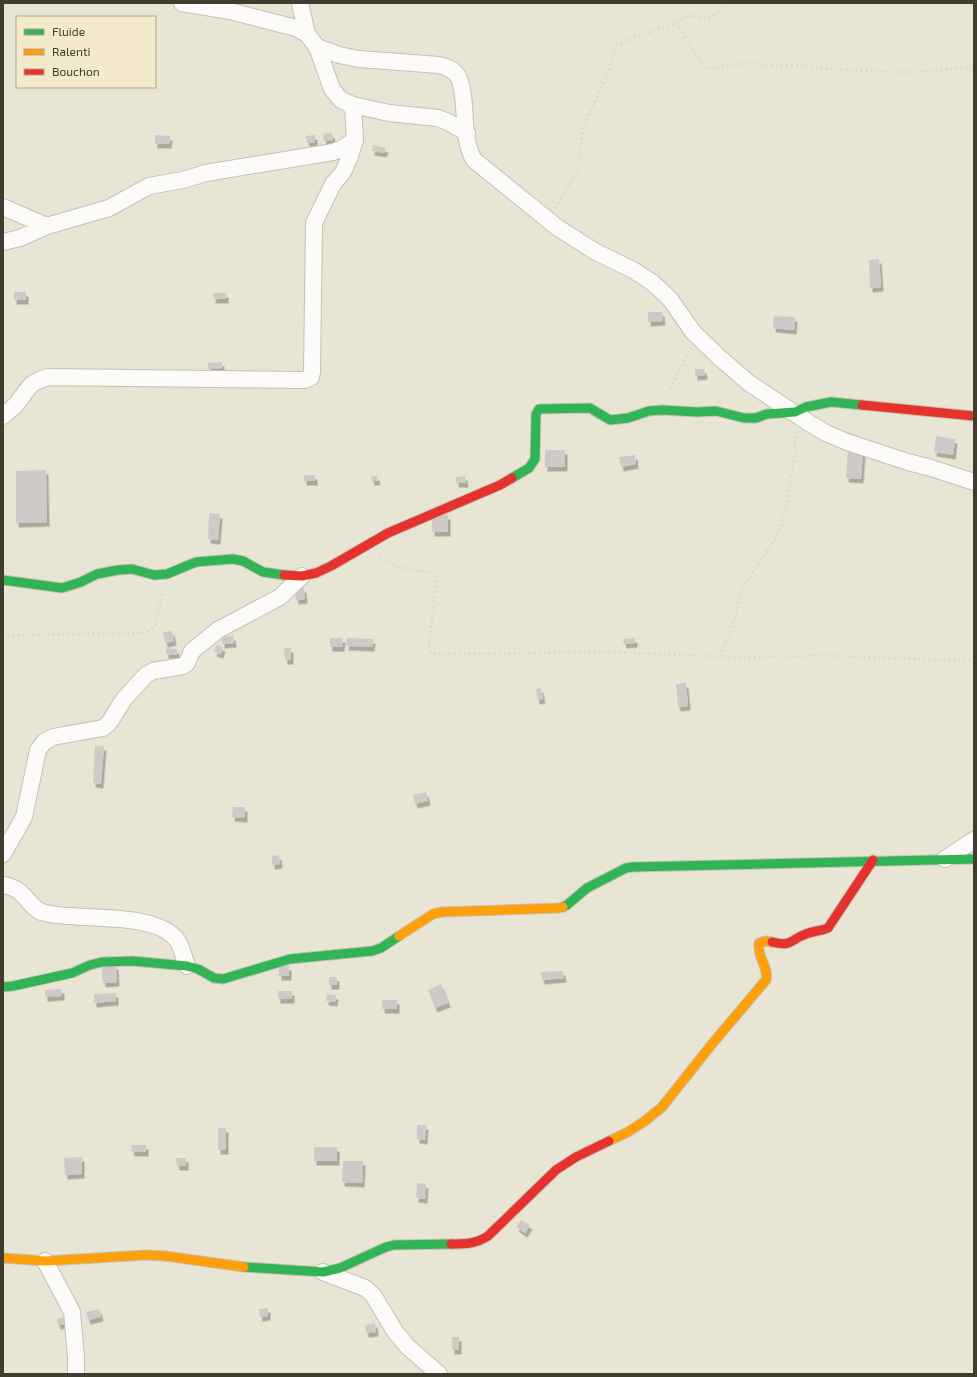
<svg xmlns="http://www.w3.org/2000/svg" width="977" height="1377" font-family="'Exo 2',sans-serif">
<style>
.building{fill:#cfcac7;filter:url(#shadow)}
.lines{fill:none;stroke-linecap:round;stroke-linejoin:round}
.street-casing{stroke:#c4c1b4;stroke-width:18}
.fast-casing{stroke:#c4c1b4;stroke-width:11}
.slow-casing{stroke:#c4c1b4;stroke-width:11}
.jam-casing{stroke:#c4c1b4;stroke-width:11}
.path{stroke:#dad8d3;stroke-width:2.5;stroke-dasharray:2 3;stroke-linecap:butt}
.street{stroke:#fcfbf9;stroke-width:16}
.fast{stroke:#30b455;stroke-width:9}
.slow{stroke:#ff9f0a;stroke-width:9}
.jam{stroke:#e5322d;stroke-width:9}
</style>
<defs>
<filter id="shadow"><feDropShadow dx="2.5" dy="4.5" stdDeviation="0" flood-color="#0004"/></filter>
</defs>
<rect width="100%" height="100%" fill="#e9e5d4"/>
<path class="building" d="M332 133 333 140 324 141 323 134Z
M155 135 170 136 169 144H155Z
M315 135V143H307L306 136Z
M373 145 386 148 384 153 372 151Z
M879 259 881 287 870 288 869 260Z
M14 292H26V300H14Z
M214 293H226V299H213Z
M648 312H662L663 321 648 322Z
M774 316 795 317 794 330 773 328Z
M222 362V368L208 369V363Z
M695 369H704L705 375 695 376Z
M936 436 955 439 953 455 934 452Z
M545 450H565V467H545Z
M848 450 863 451 861 479 846 478Z
M635 455 636 464 621 467 619 457Z
M46 470 47 522 16 523V471Z
M304 475H315V481H304Z
M371 476H377L378 481H372Z
M465 476 466 483H456V477Z
M209 513 220 514 218 540 208 539Z
M432 515H448V532H432Z
M304 588 305 599 296 600 295 589Z
M172 631 174 641 165 643 163 632Z
M233 636 234 643 222 644V637Z
M330 638H343L342 647H330Z
M347 638 373 639 372 647 346 646Z
M635 638V643L624 644 623 639Z
M216 645 223 647 221 654 214 652Z
M166 648 177 649V655L166 654Z
M284 648H291V660H285Z
M686 683 688 706 678 707 676 684Z
M541 688 543 699 537 700 536 689Z
M95 746H104L101 784 93 783Z
M426 792 428 801 415 804 413 795Z
M233 807H245V818L232 817Z
M279 855 280 864 272 865V856Z
M116 965 117 982 103 983 101 966Z
M279 966H289V976H279Z
M563 971 564 978 542 980 541 972Z
M329 977H337V985H329Z
M441 984 448 1003 435 1008 428 990Z
M62 989V996L45 997V990Z
M278 991H292V999H278Z
M116 993V1001L94 1003V994Z
M327 994 336 995 335 1002 326 1001Z
M382 1000H397V1009H382Z
M417 1125H426L425 1140 417 1139Z
M218 1128H226V1150H218Z
M131 1145H146V1152H132Z
M314 1147H337V1161H314Z
M82 1157V1174L65 1175 64 1158Z
M176 1158H186V1166H177Z
M343 1161H363L362 1183 342 1182Z
M417 1183 426 1184 425 1199 416 1198Z
M521 1220 530 1225 525 1233 516 1227Z
M268 1308V1316L260 1317 259 1309Z
M99 1309 101 1317 88 1320 86 1312Z
M65 1317 66 1324 58 1325 57 1319Z
M375 1323 376 1332 366 1333 365 1325Z
M452 1337H459V1350H452Z"/>
<g class="lines">
<g class="street-casing">
<path id="street" d="M182 3 230 11 296 28 307 34 317 47 339 55 359 59 439 65C446 67 453 69 457 75 461 80 462 89 463 96 466 117 463 141 474 160L558 228 596 252 633 270 653 283 670 299 693 332 720 358 749 383 809 423 826 433 847 442 908 462 931 468 974 482
M300 3 307 34
M317 47 332 89 341 100 353 105 389 113 438 118 450 123 467 133
M3 207 47 226
M3 242 20 238 47 226 109 208 149 186 183 180 206 173 333 152 341 149 355 140 353 105
M3 416C8 411 15 407 19 401 30 386 29 383 48 377L305 380 311 377 312 372 314 223 333 184 343 172 349 159 355 140
M3 854 24 817 38 750 44 742 53 737 103 728 109 723 124 699 146 675 153 671 183 666 187 663 192 651 218 630 280 597 302 576
M945 859 974 840
M3 885C9 886 15 888 20 892 28 899 34 911 45 913 78 921 156 911 177 940 182 947 184 958 187 966
M45 1261 72 1312 76 1358V1374
M323 1272 365 1288 373 1295 396 1333 408 1347 439 1374"/>
</g>
<g class="fast-casing">
<path id="fast" d="M512 478 529 468 535 459 536 414 539 409 590 408 610 420 628 418 649 411 662 410 697 412 716 411 744 418H756L767 414 795 412 806 407 831 402 862 405
M3 580 62 588 81 582 97 574 118 570 132 569 154 575 167 574 196 562 233 559 243 561 263 572 284 575
M563 907 567 905 587 888 626 868 633 867 974 859
M3 987 13 986 72 973 90 965 102 962 132 961 187 966 198 969 214 978 223 979 290 959 372 951 381 948 399 936
M244 1267 323 1272 340 1268 386 1247 394 1245 451 1244"/>
</g>
<g class="slow-casing">
<path id="slow" d="M399 936 433 914 442 912 559 908 563 907
M609 1141 628 1132 645 1121 662 1107 712 1044 766 980C769 967 757 958 759 943L766 941 772 942
M3 1258 45 1261 146 1255 165 1256 244 1267"/>
</g>
<g class="jam-casing">
<path id="jam" d="M862 405 974 416
M284 575 302 576 316 573 331 566 388 533 500 485 512 478
M772 942C793 947 789 940 806 934 813 931 821 931 828 928L873 860
M451 1244C465 1244 476 1244 488 1236L556 1170 576 1157 609 1141"/>
</g>
<path class="path" d="M677 23 703 66 709 69 751 62 765 66 801 65 827 69 895 72H916L974 67
M555 208 575 176 579 164 583 127 606 78 617 45 625 41 677 23C688 10 693 19 706 18 713 18 720 10 725 6L726 3
M668 393 690 349
M380 556C395 571 416 568 434 574L436 581 429 648 431 652 437 654 619 652 746 658 779 656 802 657 810 655 837 656 974 661
M3 639 17 635 142 633 151 630 155 625 163 591
M720 656 734 621 742 588 777 536 785 513 795 455V440L798 432"/>
<use href="#street" class="street"/>
<use href="#fast" class="fast"/>
<use href="#slow" class="slow"/>
<use href="#jam" class="jam"/>
</g>
<rect width="977" height="1377" fill="none" stroke="#403c30" stroke-width="8"/>
<rect x="16" y="16" width="140" height="72" fill="#f2eacb" stroke="#aba48d"/>
<rect x="24" y="29" width="20" height="6" fill="#30b455" stroke="#aba48d"/>
<text x="52" y="36" font-size="12" fill="#403c30">Fluide</text>
<rect x="24" y="49" width="20" height="6" fill="#ff9f0a" stroke="#aba48d"/>
<text x="52" y="56" font-size="12" fill="#403c30">Ralenti</text>
<rect x="24" y="69" width="20" height="6" fill="#e5322d" stroke="#aba48d"/>
<text x="52" y="76" font-size="12" fill="#403c30">Bouchon</text>
</svg>
